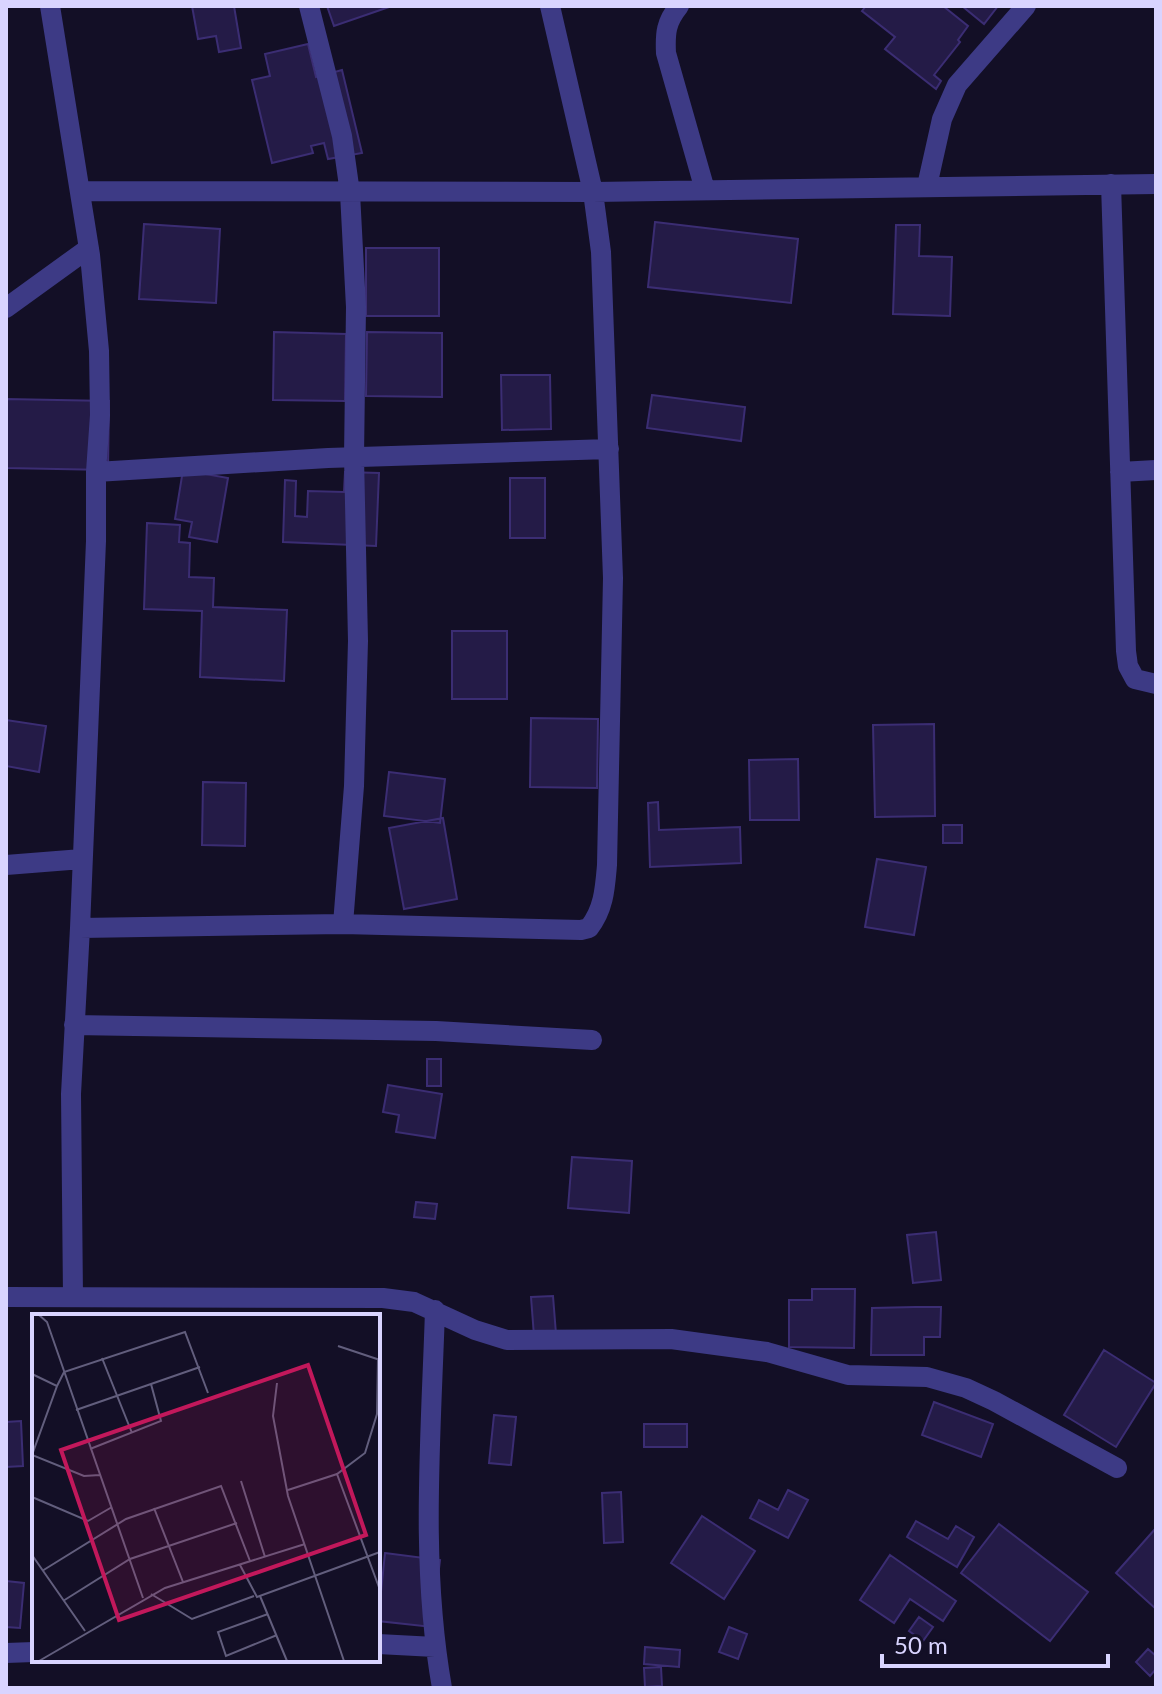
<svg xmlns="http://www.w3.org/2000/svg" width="1162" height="1694" font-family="Lato,sans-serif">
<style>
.building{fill:#241b47;stroke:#3b2d73;stroke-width:2}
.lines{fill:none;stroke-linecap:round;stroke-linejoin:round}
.minor{stroke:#3d3a85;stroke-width:20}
.inset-road{fill:none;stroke:#625e7d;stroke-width:2}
.view{fill:#c2185b;fill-opacity:0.15;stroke:#c2185b;stroke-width:4}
.inset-edge{fill:none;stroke:#d9d4ff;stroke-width:4}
</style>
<rect width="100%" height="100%" fill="#130f26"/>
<path class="building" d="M192 6H234L241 48 219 52 216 36 198 39Z
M327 6H392L334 26Z
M866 6H943L968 26 958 40 960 42 934 75 941 81 936 89 885 49 895 37 862 11Z
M962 6H998L984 24Z
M308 44 316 77 342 70 362 153 328 159 324 143 311 146 313 153 272 163 252 80 270 76 265 54Z
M655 222 798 239 791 303 648 287Z
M144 224 220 229 216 303 139 299Z
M896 225H920L919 256 952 257 950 316 893 314Z
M366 248H439V316H366Z
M274 332 346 334 345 401 273 400Z
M367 332 442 333V397L366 396Z
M501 375H550L551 429 502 430Z
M652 395 745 407 741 441 647 428Z
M6 399 109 401 108 470 6 468Z
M183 470 228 478 217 542 189 537 192 522 175 519Z
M345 472 379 473 376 546 283 542 285 480 296 481 295 516 307 517 308 491 344 492Z
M510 478H545V538H510Z
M147 523 180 525 179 542 190 543 189 577 214 578 213 607 287 610 284 681 200 677 202 611 144 609Z
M452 631H507V699H452Z
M531 718 598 719 597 788 530 787Z
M6 720 46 726 39 772 6 766Z
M934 724 935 816 875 817 873 725Z
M798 759 799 820H750L749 760Z
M389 772 445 779 440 823 384 816Z
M203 782 246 783 245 846 202 845Z
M658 802 659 830 740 827 741 863 650 867 648 803Z
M443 818 457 899 404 909 389 828Z
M943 825H962V843H943Z
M877 859 926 867 914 935 865 927Z
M427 1059H441V1086H427Z
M388 1085 442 1094 435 1138 396 1132 399 1115 383 1112Z
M572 1157 632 1161 629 1213 568 1208Z
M416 1202 437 1204 435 1219 414 1217Z
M936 1232 941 1280 913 1283 907 1235Z
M812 1289H855L854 1348 789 1347V1300H812Z
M553 1296 556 1334 534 1336 531 1297Z
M915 1307H941L940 1337H924V1355H871L872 1308Z
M1104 1350 1156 1383 1116 1447 1064 1415Z
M934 1402 993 1424 981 1457 922 1435Z
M494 1415 516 1417 511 1465 489 1463Z
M21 1421 23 1466 6 1467V1422Z
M644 1424H687V1447H644Z
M788 1490 808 1500 788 1538 750 1518 759 1500 778 1510Z
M621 1492 623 1542 604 1543 602 1493Z
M702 1516 755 1551 724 1599 671 1563Z
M916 1521 948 1539 956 1526 974 1537 957 1567 907 1537Z
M999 1524 1088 1592 1050 1641 961 1573Z
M1156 1528V1609L1116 1573Z
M385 1553 440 1560 432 1627 378 1621Z
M890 1555 956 1601 943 1621 910 1599 894 1623 860 1600Z
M6 1581 24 1583 20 1628 6 1627Z
M919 1617 933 1627 923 1641 909 1631Z
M729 1627 747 1634 738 1659 719 1652Z
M645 1647 680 1650 679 1667 644 1664Z
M1148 1649 1156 1656V1669L1150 1676 1136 1662Z
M661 1667 662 1686 645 1687 644 1668Z"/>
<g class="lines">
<path class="minor" d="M50 6 90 255 99 351 100 415 96 472V541L80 928 71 1094 73 1297
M309 6 342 136 350 193 356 307 354 457 358 641 354 786 343 924
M679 6C666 22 665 33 666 53L705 190
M1111 184 1126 651 1128 666 1135 679 1156 684
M927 186 942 119 957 85 1026 6
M81 191 593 192 1156 184
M6 308 89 248
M96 472 328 458 609 449
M1120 472 1156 470
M6 865 82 859
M80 928 343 924 581 930 589 928C604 909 605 888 607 865L613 578 601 252 593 192 550 6
M74 1025 436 1031 592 1040
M6 1297 383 1298 414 1302 475 1330 507 1340 671 1339 767 1352 848 1375 927 1377 966 1388 994 1401 1117 1468
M435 1310C431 1436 420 1564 442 1688
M378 1644 435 1647
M6 1653 34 1652"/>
</g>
<g transform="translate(32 1314)">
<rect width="348" height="348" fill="#130f26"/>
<path class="inset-road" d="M7 1 15 8 111 284M306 32 348 46M70 44 100 119M0 60 25 72 0 141 52 162 68 161M245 69 241 102 256 182 312 347M25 72 32 58 153 18 176 79M44 96 168 53M58 135 129 107 119 70M305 160 348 276M209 167 233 243M256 176 305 160 333 139 345 100 346 45M0 183 56 207 80 193M122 194 151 268M0 241 53 317M208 251 225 283 348 238M10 257 94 205 189 172 218 247M119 280 160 305 222 282M228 282 255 347M31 287 98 245 205 209M236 300 186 318 194 342 245 321M7 347 133 274 273 230"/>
<path class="view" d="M276 51 334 221 87 306 29 136Z"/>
<rect width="348" height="348" class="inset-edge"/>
</g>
<rect width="1162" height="1694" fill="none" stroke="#d9d4ff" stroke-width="16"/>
<path d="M882 1654v12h226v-12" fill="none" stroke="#d9d4ff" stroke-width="4"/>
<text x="894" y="1654" font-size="24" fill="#d9d4ff" stroke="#130f26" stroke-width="6" paint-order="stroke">50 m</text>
</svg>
